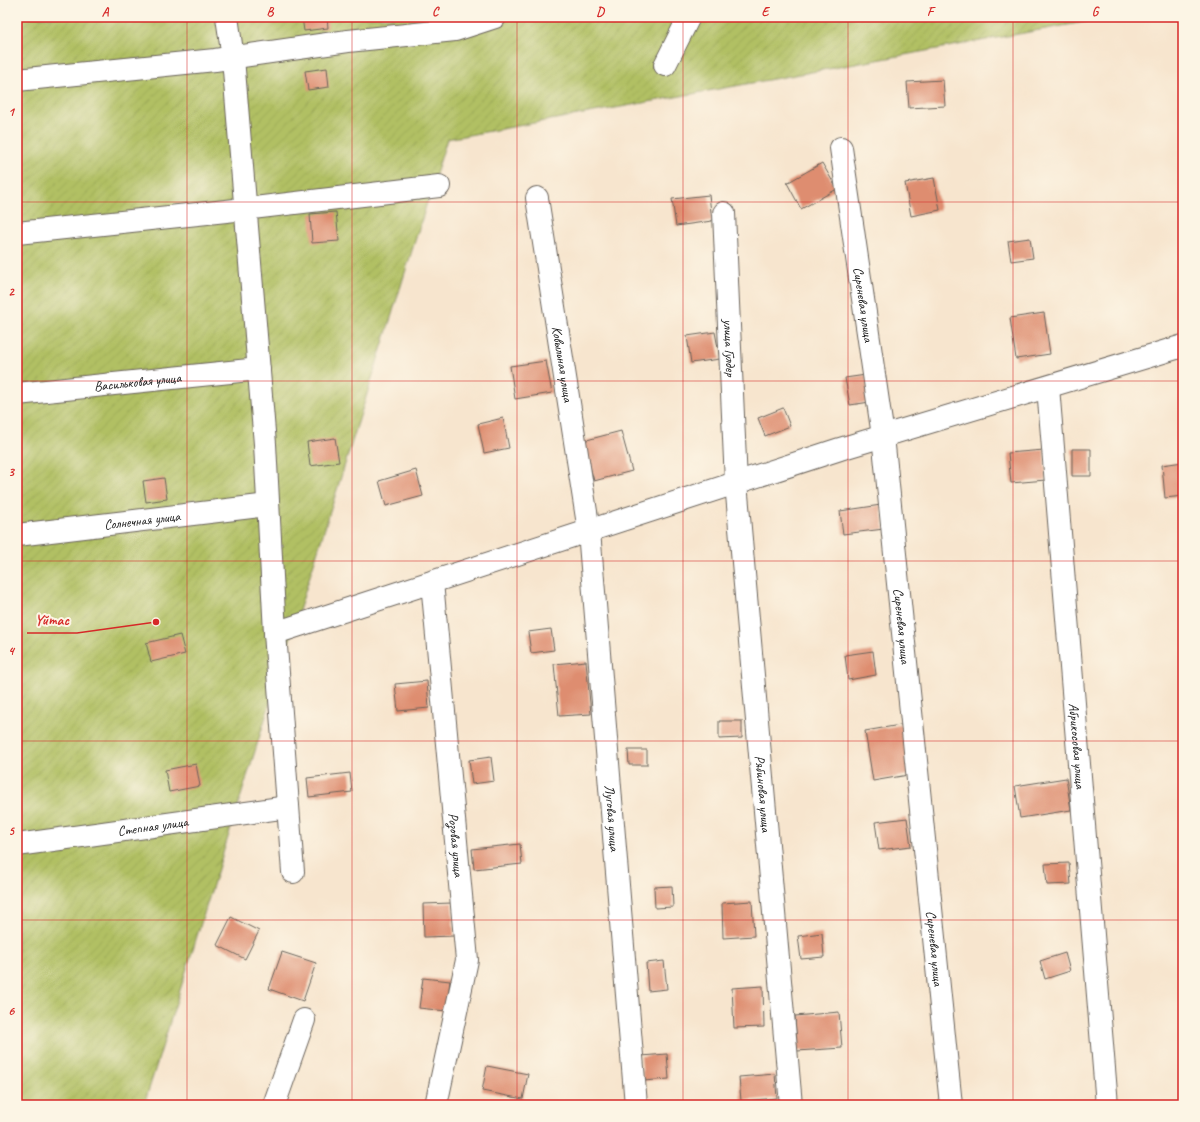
<svg xmlns="http://www.w3.org/2000/svg" width="1200" height="1122" font-family="Caveat,sans-serif">
<style>
.garden{fill:url(#garden-furrows);stroke:#666e40}
.building{fill:#de8d6f}
.lines{fill:none;stroke-linecap:round;stroke-linejoin:round}
.street-casing{stroke:#69625a;stroke-width:24}
.street{stroke:#fff;stroke-width:22}
.grid{fill:none;stroke:#d62828;stroke-width:1;stroke-opacity:0.55}
.labels{text-anchor:middle;stroke-width:4;stroke-linejoin:round;paint-order:stroke}
.street-label{font-size:14px;fill:#1c1c1c;stroke:#fcf5e5}
.leader{fill:none;stroke:#d62828;stroke-width:1.5}
.callout-dot{fill:#d62828;stroke:#fcf5e5;stroke-width:1.5}
.callout-label{font-size:15px;text-anchor:middle;font-weight:bold;fill:#d62828;stroke:#fcf5e5;stroke-width:4;stroke-linejoin:round;paint-order:stroke}
.neatline{fill:none;stroke:#d62828;stroke-width:1.5}
.grid-label{font-size:13px;text-anchor:middle;font-weight:bold;fill:#d62828}
</style>
<defs>
<pattern id="garden-furrows" width="10" height="10" patternUnits="userSpaceOnUse"><rect width="10" height="10" fill="#b1c063"/><path d="M-1 1l2-2M0 10L10 0M9 11l2-2" fill="none" stroke="#98a455"/></pattern>
</defs>
<rect width="100%" height="100%" fill="#fcf5e5"/>
<filter id="ink" filterUnits="userSpaceOnUse"><feTurbulence type="fractalNoise" baseFrequency=".025" numOctaves="2"/><feDisplacementMap in="SourceGraphic" scale="8" xChannelSelector="R" yChannelSelector="G"/><feConvolveMatrix kernelMatrix="1 2 1 2 8 2 1 2 1" color-interpolation-filters="sRGB"/></filter>
<filter id="wash" filterUnits="userSpaceOnUse"><feTurbulence type="fractalNoise" baseFrequency=".012" numOctaves="4" result="noise"/><feDisplacementMap in="SourceGraphic" scale="16" xChannelSelector="R" yChannelSelector="G"/><feGaussianBlur stdDeviation="0.9" result="paint"/><feColorMatrix in="noise" values="0 0 0 0 0 0 0 0 0 0 0 0 0 0 0 0 0 1.4 0 .05"/><feComposite in="paint" operator="in"/></filter>
<g filter="url(#wash)">
<rect width="100%" height="100%" fill="#f7e5ce"/>
<path class="garden" d="M17 17H1111L447 139 144 1105H17Z"/>
<g id="blocks">
<path class="building" d="M302 17H327L328 28 304 31Z
M327 68 329 87 308 90 305 71Z
M943 80 945 106 909 108 907 82Z
M822 163 837 189 801 209 787 183Z
M934 178 940 210 911 216 905 183Z
M709 195 712 221 676 226 672 199Z
M336 212 339 241 312 243 310 214Z
M1030 238 1033 258 1011 261 1008 241Z
M1044 313 1050 354 1016 359 1010 318Z
M715 332 720 359 691 363 687 336Z
M546 361 552 393 515 399 510 366Z
M866 375 870 402 850 405 845 378Z
M783 408 790 426 765 436 758 418Z
M503 418 509 448 484 453 478 424Z
M621 431 632 471 594 481 583 441Z
M335 438 339 462 310 466 307 442Z
M1072 449H1091V476H1072Z
M1044 450 1046 480 1011 483 1008 453Z
M1183 462V496L1165 498 1162 465Z
M416 470 423 496 386 506 379 481Z
M164 478 167 499 146 502 143 481Z
M881 505 884 529 843 534 840 511Z
M551 629 554 650 531 653 528 632Z
M180 635 185 654 151 662 146 643Z
M873 651 876 675 848 680 845 655Z
M586 661 591 714 559 716 554 664Z
M427 681 429 708 398 711 395 684Z
M719 721H742V738L719 739Z
M906 724 914 774 873 781 865 731Z
M628 750H647V765H629Z
M491 757 494 781 472 784 469 760Z
M196 764 200 786 169 792 165 770Z
M350 773 352 792 309 797 307 778Z
M1066 778 1071 810 1020 818 1015 786Z
M907 818 911 846 879 850 875 822Z
M520 844 522 864 474 869 472 849Z
M1069 863 1071 884 1047 885 1045 864Z
M672 886 673 907 655 908 654 887Z
M752 901 754 936 723 938 722 903Z
M452 903 454 936 424 937 423 904Z
M231 917 259 931 245 959 217 945Z
M822 933 824 957 801 959 798 936Z
M282 952 316 963 303 1001 269 989Z
M1065 953 1070 971 1045 979 1040 961Z
M664 961 667 989 648 991 646 963Z
M423 978 450 981 446 1011 419 1008Z
M763 986 764 1027 734 1028 732 988Z
M839 1012 842 1048 797 1051 795 1016Z
M667 1054 669 1079 643 1081 641 1056Z
M487 1066 528 1074 523 1099 482 1091Z
M775 1074 777 1098 741 1101 739 1077Z"/>
</g>
</g>
<g filter="url(#ink)">
<use href="#blocks" fill-opacity="0" stroke="#69625a" stroke-width="1"/>
<g class="lines">
<g class="street-casing">
<g id="street">
<path d="M227 17 233 58 265 444 275 633 293 872"/>
<path d="M665 65 689 17"/>
<path d="M17 80 215 60 348 41 455 30 495 17"/>
<path id="s1" d="M841 148 883 436 951 1105"/>
<path id="s2" d="M537 198 589 531 636 1105"/>
<path id="s3" d="M724 213 736 483 791 1105"/>
<path d="M17 233 245 209 439 186"/>
<path id="s4" d="M1048 387 1107 1105"/>
<path id="s5" d="M17 394 259 369"/>
<path id="s6" d="M17 535 268 505"/>
<path id="s7" d="M432 582 467 960 436 1105"/>
<path d="M275 633 840 449 1183 346"/>
<path id="s8" d="M17 845 288 807"/>
<path d="M274 1105 304 1020"/>
</g>
</g>
<use href="#street" class="street"/>
</g>
</g>
<path class="grid" d="M187 17V1105M352 17V1105M517 17V1105M683 17V1105M848 17V1105M1013 17V1105M17 202H1183M17 381H1183M17 561H1183M17 741H1183M17 920H1183"/>
<g class="labels">
<g class="street-label">
<text dy="5" stroke="none"><textPath href="#s1" startOffset="158">Сиреневая улица</textPath></text>
<text dy="5" stroke="none"><textPath href="#s3" startOffset="135">улица Гулдер</textPath></text>
<text dy="5" stroke="none"><textPath href="#s2" startOffset="168">Ковыльная улица</textPath></text>
<text dy="5" stroke="none"><textPath href="#s5" startOffset="121">Васильковая улица</textPath></text>
<text dy="5" stroke="none"><textPath href="#s6" startOffset="126">Солнечная улица</textPath></text>
<text dy="5" stroke="none"><textPath href="#s1" startOffset="482">Сиреневая улица</textPath></text>
<text dy="5" stroke="none"><textPath href="#s4" startOffset="360">Абрикосовая улица</textPath></text>
<text dy="5" stroke="none"><textPath href="#s3" startOffset="582">Рябиновая улица</textPath></text>
<text dy="5" stroke="none"><textPath href="#s2" startOffset="625">Луговая улица</textPath></text>
<text dy="5" stroke="none"><textPath href="#s8" startOffset="137">Степная улица</textPath></text>
<text dy="5" stroke="none"><textPath href="#s7" startOffset="264">Розовая улица</textPath></text>
<text dy="5" stroke="none"><textPath href="#s1" startOffset="806">Сиреневая улица</textPath></text>
</g>
</g>
<path class="leader" d="M156 622L77 633H27"/>
<circle class="callout-dot" cx="156" cy="622" r="4"/>
<g class="callout-label">
<text x="52" y="625">Үйтас</text>
</g>
<rect width="1200" height="1122" fill="none" stroke="#fcf5e5" stroke-width="44"/>
<rect x="22" y="22" width="1156" height="1078" class="neatline"/>
<g class="grid-label">
<text x="105" y="16">A</text>
<text x="270" y="16">B</text>
<text x="435" y="16">C</text>
<text x="600" y="16">D</text>
<text x="765" y="16">E</text>
<text x="930" y="16">F</text>
<text x="1095" y="16">G</text>
<text x="11" y="116">1</text>
<text x="11" y="296">2</text>
<text x="11" y="476">3</text>
<text x="11" y="655">4</text>
<text x="11" y="835">5</text>
<text x="11" y="1015">6</text>
</g>
</svg>
